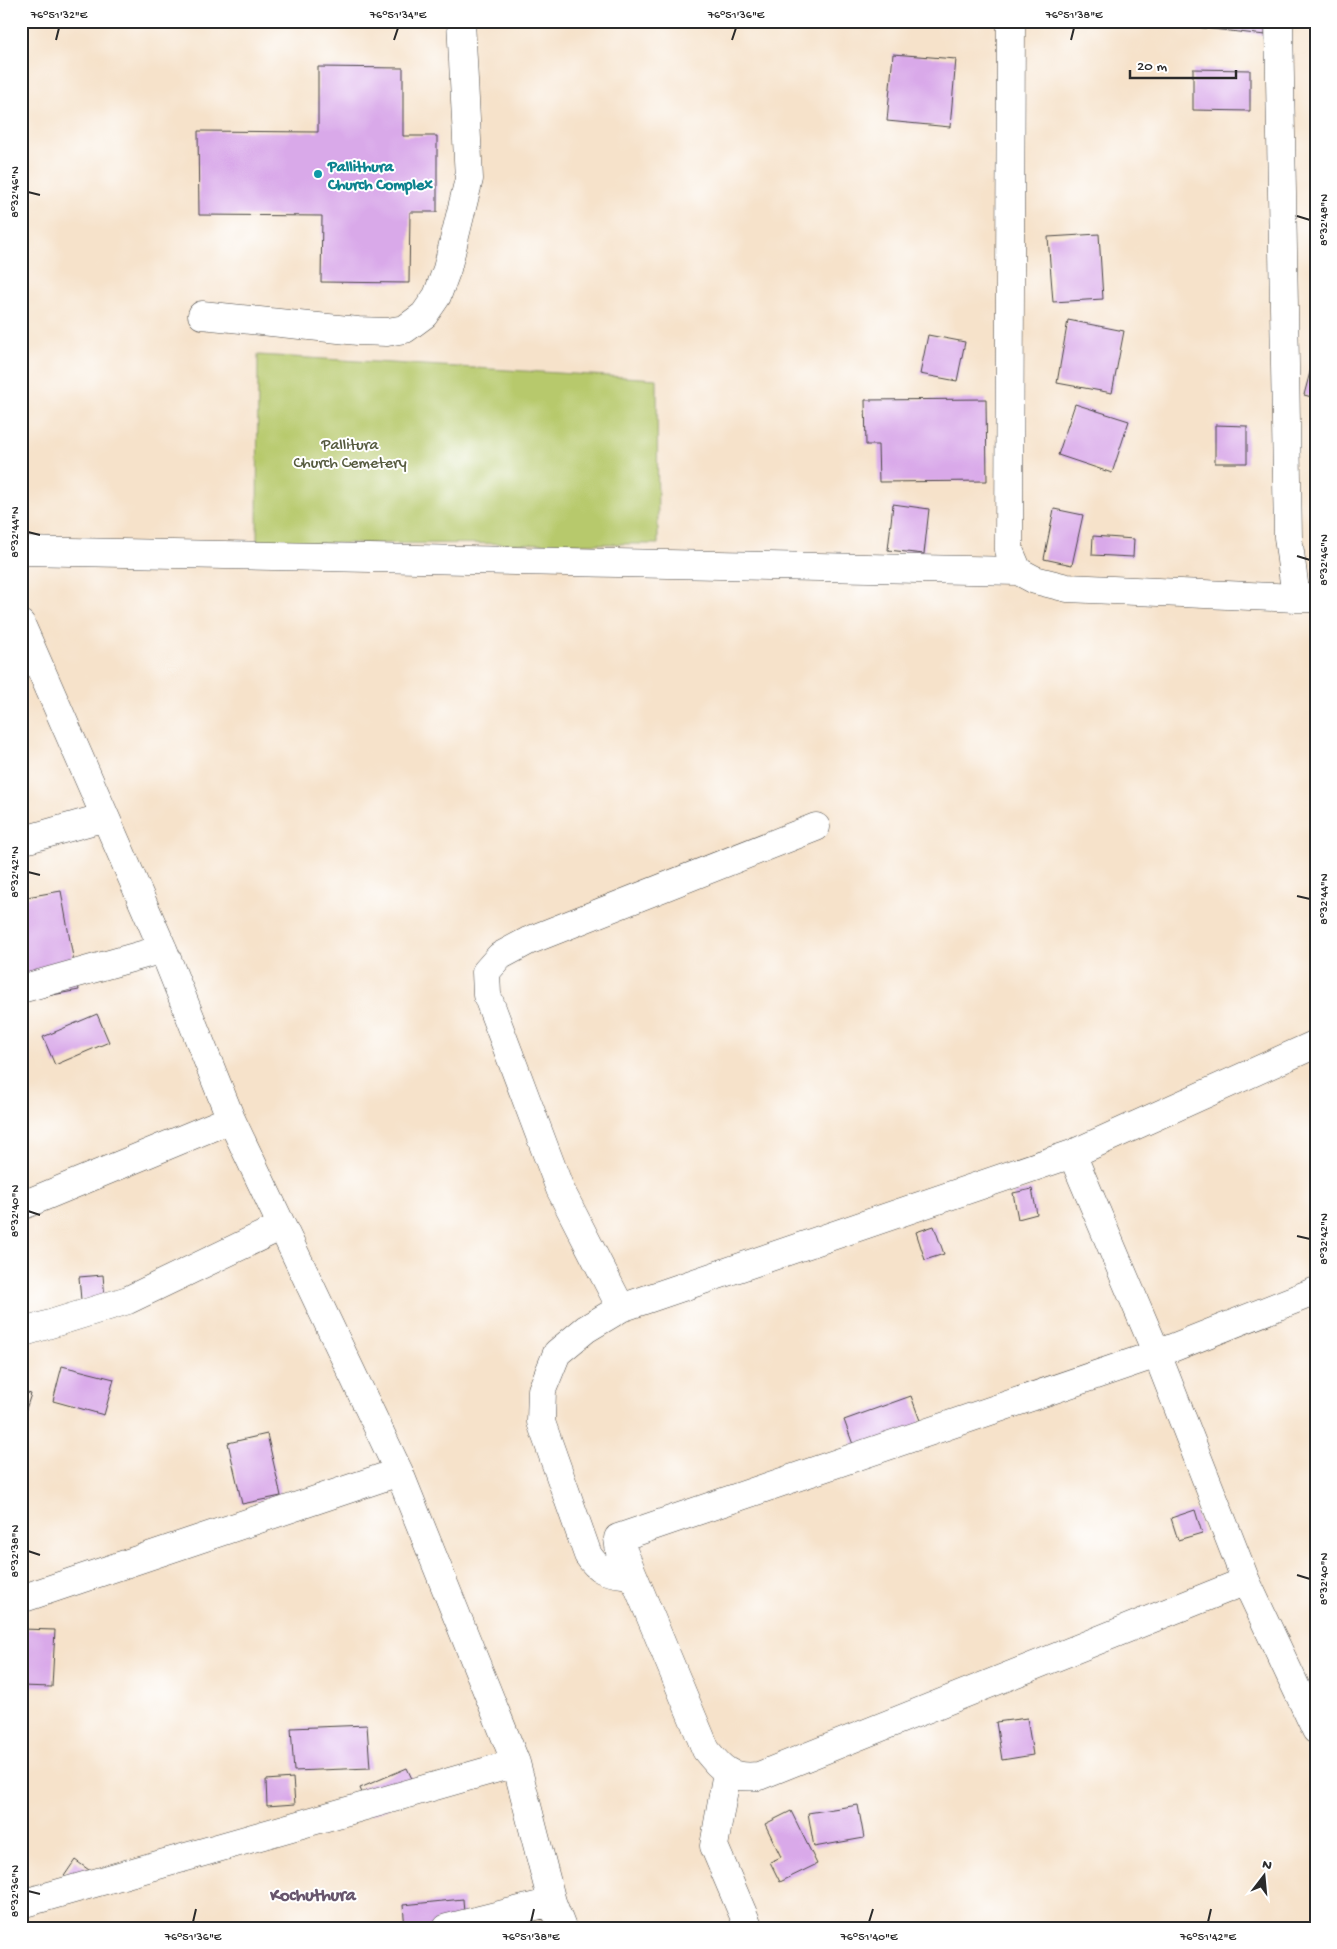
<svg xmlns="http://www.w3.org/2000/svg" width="1337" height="1949" font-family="'Gochi Hand',sans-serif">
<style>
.green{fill:#b7c96c;stroke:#717a4c}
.building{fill:#d9a9e9}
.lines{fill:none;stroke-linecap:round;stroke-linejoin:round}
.minor-casing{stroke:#494643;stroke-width:29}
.minor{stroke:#fff;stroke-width:28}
.ticks{fill:none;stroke:#2b2b2b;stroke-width:2}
.culture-dot{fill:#0f9aa8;stroke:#fff;stroke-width:2}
.labels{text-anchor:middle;stroke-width:4;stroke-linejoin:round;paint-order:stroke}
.culture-label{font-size:16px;font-weight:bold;fill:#0d838f;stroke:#fff;text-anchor:start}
.park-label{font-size:16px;fill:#555a3e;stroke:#fff}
.neighbourhood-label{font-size:18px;font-weight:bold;fill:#68576e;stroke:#fff}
.neatline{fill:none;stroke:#2b2b2b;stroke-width:2}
.ticks-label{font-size:12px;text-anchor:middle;fill:#2b2b2b}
</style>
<rect width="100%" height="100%" fill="#fff"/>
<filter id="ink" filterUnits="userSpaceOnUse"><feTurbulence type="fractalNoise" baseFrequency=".02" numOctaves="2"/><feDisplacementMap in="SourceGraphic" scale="10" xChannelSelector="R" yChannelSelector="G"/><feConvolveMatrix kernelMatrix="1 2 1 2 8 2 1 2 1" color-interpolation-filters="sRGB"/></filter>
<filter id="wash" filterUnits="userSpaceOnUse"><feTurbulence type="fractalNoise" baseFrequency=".0096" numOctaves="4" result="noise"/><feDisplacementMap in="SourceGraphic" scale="20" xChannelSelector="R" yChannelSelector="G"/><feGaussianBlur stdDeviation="1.12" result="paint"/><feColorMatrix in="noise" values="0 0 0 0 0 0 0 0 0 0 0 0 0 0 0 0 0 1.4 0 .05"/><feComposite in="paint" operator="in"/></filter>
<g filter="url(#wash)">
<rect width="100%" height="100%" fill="#f6e2ca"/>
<path class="green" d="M258 355 657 379 658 544 257 543Z"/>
<g id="blocks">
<path class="building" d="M1170 21H1266L1265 35 1169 24Z
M893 54 956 59 950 127 887 121Z
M318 67 403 68V136H437V212H410L409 283 321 282 322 216 199 215 198 131 318 132Z
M1193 69 1250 70V111L1193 110Z
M1099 234 1103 299 1053 302 1048 237Z
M1068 320 1124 331 1112 393 1057 383Z
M928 335 965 342 957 381 920 374Z
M1315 353H1316V398L1304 395Z
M986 399 987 481 879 482 878 445H866L865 400Z
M1075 404 1129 421 1112 473 1058 455Z
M1215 425 1247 426V463H1215Z
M893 504 929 509 924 554 888 550Z
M1054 509 1083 515 1072 565 1044 559Z
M1093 536 1134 539 1133 557 1092 555Z
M61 891 79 990 31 999 21 945V898Z
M97 1014 109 1042 55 1065 43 1037Z
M1032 1189 1037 1214 1018 1219 1013 1193Z
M934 1226 944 1254 925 1260 916 1232Z
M103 1275 105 1299 81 1300 79 1277Z
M62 1366 114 1379 104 1415 53 1401Z
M21 1391 31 1394 24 1415 21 1414Z
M911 1396 922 1426 855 1450 844 1420Z
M267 1434 281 1496 242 1504 228 1443Z
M1195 1510 1202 1533 1178 1540 1171 1518Z
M21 1629 55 1630 52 1687 21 1686Z
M1027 1718 1033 1755 1002 1760 996 1722Z
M367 1725 370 1768 294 1771 291 1728Z
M407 1768 419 1794 371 1815 360 1788Z
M293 1778 295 1804 267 1806 266 1780Z
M858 1805 864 1838 814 1847 808 1813Z
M791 1811 817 1864 780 1882 770 1862 781 1857 765 1824Z
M75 1860 96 1875 58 1885Z
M463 1899 465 1928H405L403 1905Z"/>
</g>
</g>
<g filter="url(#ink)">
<use href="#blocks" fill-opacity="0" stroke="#494643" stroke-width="1"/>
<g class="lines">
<g class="minor-casing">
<path id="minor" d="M1011 21 1009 550 1018 571 1035 580 1067 588 1296 598
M1279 21 1288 537 1296 598H1316
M202 315 358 331 387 332 405 329 424 315 437 296 447 269 469 179 461 21
M21 551 1018 571
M21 624 163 949 231 1119 399 1472 516 1763 552 1902 562 1928
M21 841 105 817
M21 989 163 949
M1316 1044 1072 1154 621 1308 586 1329 557 1353 542 1390 541 1422 588 1555C598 1570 605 1572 623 1574L618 1538 1157 1354 1316 1291
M1072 1154 1157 1354 1246 1581 1316 1730
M21 1206 231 1119
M621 1308 560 1189 487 995 486 972 500 956 528 941 816 827
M21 1333 128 1300 282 1226
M624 1553 706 1750C723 1771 731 1779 759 1776L1246 1581
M21 1599 399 1472
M727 1772 714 1846 749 1928
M21 1904 516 1763
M447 1928 552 1902"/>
</g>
<use href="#minor" class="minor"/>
</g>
</g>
<path class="ticks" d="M56 40 59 28M394 40 398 28M732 40 736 28M1071 40 1074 28M28 192 40 195M1297 216 1310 220M28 532 40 535M1297 556 1310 560M28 872 40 875M1297 896 1310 899M28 1211 40 1215M1297 1236 1310 1239M28 1551 40 1555M1297 1575 1310 1579M28 1891 40 1894M193 1922 196 1909M531 1922 534 1909M869 1922 873 1909M1208 1922 1211 1909"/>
<circle class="culture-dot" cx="318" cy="174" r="5"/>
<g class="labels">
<g class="culture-label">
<text x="328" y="171">Pallithura<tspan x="328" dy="18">Church Complex</tspan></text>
</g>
<g class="park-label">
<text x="350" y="449">Pallitura<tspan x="350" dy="18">Church Cemetery</tspan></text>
</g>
<g class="neighbourhood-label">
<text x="313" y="1900">Kochuthura</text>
</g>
</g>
<rect width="1337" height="1949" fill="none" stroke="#fff" stroke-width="55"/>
<g transform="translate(1264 1876) rotate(16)" stroke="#ffffff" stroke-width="4" paint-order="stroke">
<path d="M0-4L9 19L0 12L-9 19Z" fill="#2b2b2b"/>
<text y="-8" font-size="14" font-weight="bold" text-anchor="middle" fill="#2b2b2b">N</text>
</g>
<path d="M1130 70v8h106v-8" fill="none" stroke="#2b2b2b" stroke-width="2.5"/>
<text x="1137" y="70" font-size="15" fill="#2b2b2b" stroke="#ffffff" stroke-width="4" paint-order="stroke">20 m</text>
<rect x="28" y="28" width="1282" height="1894" class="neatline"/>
<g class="ticks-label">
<text x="59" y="18">76°51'32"E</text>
<text x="398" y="18">76°51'34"E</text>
<text x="736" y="18">76°51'36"E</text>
<text x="1074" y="18">76°51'38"E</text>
<text transform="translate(14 192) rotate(-90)" y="4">8°32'46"N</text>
<text transform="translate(1323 220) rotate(-90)" y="4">8°32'48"N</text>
<text transform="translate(14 532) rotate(-90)" y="4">8°32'44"N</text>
<text transform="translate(1323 560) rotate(-90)" y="4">8°32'46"N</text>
<text transform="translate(14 872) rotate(-90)" y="4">8°32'42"N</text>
<text transform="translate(1323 899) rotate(-90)" y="4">8°32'44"N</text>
<text transform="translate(14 1211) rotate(-90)" y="4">8°32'40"N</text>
<text transform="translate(1323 1239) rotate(-90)" y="4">8°32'42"N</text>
<text transform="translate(14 1551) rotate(-90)" y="4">8°32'38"N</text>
<text transform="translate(1323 1579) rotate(-90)" y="4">8°32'40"N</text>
<text transform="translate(14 1891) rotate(-90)" y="4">8°32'36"N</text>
<text x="193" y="1940">76°51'36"E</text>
<text x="531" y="1940">76°51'38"E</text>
<text x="869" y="1940">76°51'40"E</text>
<text x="1208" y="1940">76°51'42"E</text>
</g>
</svg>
